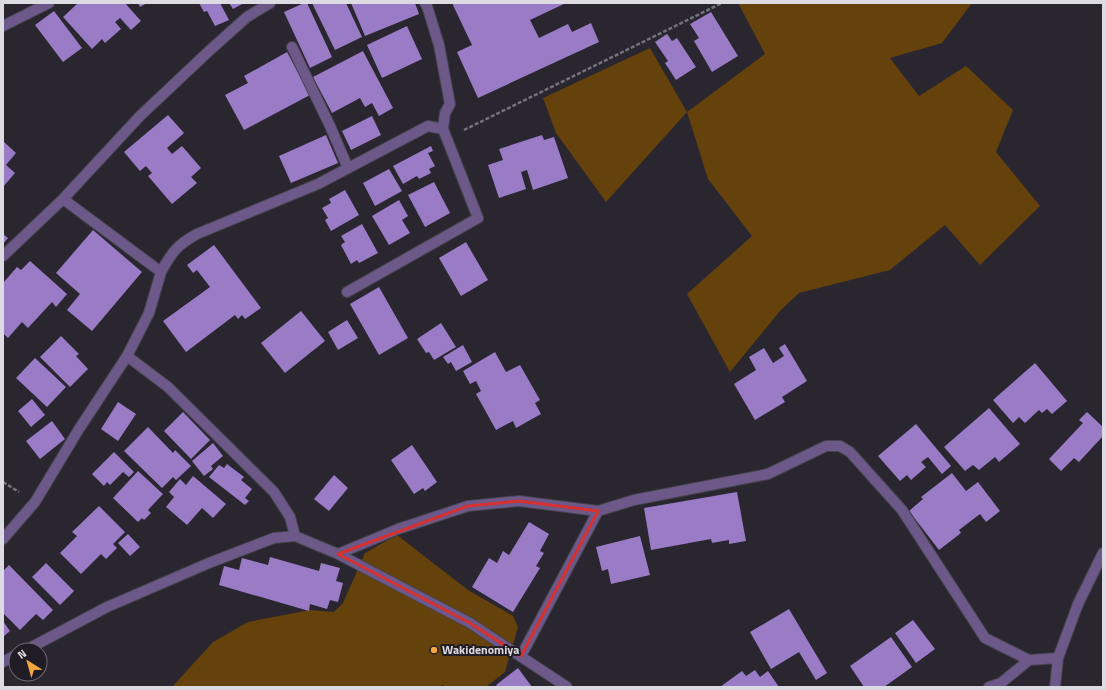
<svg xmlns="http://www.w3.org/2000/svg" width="1106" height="690" font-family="'Titillium Web',sans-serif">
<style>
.green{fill:#65410b}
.building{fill:#9a7bc6}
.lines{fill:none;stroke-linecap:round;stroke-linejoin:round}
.service-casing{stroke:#46434c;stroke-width:12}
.minor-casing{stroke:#46434c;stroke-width:12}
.path{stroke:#74727a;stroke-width:2.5;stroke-dasharray:4 2;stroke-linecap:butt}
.service{stroke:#6c5889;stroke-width:10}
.minor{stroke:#6c5889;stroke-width:10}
.marked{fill:none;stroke:#d63131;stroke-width:3;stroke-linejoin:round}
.poi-dot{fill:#f1a63f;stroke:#201c26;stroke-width:1.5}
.labels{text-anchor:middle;stroke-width:4;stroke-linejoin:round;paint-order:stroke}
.poi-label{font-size:12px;font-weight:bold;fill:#dddbe2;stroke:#201c26;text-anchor:start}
</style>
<rect width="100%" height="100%" fill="#292630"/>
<path class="green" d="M738 3H972L942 43 890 58 919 96 966 66 1013 110 996 152 1040 206 980 265 945 225 890 270 799 293 780 311 730 372 687 294 752 236 708 179 687 112 606 202 556 133 543 98 650 48 687 112 765 54Z
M397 535 468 590 513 616 518 627 505 672 486 687H445L443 685 439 687H172L213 642 248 622 310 610 334 612 343 603 365 553Z"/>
<path class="building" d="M78 3H125L141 21 131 30 120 18 115 22 121 29 105 43 102 39 92 49 63 17Z
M138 3H147L140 7Z
M199 3H220L229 20 215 26 207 11 204 12Z
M229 3H244L233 9Z
M304 3H307L332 57 310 68 284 12Z
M312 3H346L362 37 335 50Z
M351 3H415L419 14 365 36Z
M452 3H566L530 20 539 38 568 24 572 32 591 23 599 42 478 98 457 52 472 45Z
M54 11 82 48 63 62 35 25Z
M711 12 738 56 712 72 694 41 699 38 690 24Z
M407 26 422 59 382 78 367 45Z
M667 34 672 41 677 38 696 67 676 80 665 63 668 61 655 42Z
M363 51 393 108 379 116 372 103 365 107 360 98 332 113 313 77Z
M287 52 310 95 244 130 225 95 248 83 244 76Z
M168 115 184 133 167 148 172 154 182 146 201 168 191 177 197 183 172 204 148 176 152 173 146 166 140 171 124 152Z
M372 116 381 135 351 150 342 131Z
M326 135 338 163 291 183 279 156Z
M542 135 544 140 554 137 568 178 533 190 527 170 521 172 526 189 499 198 488 165 503 160 499 149Z
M3 141 16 153 6 165 15 173 3 187Z
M431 146 433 151 428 153 435 166 429 169 431 173 419 179 417 176 403 184 393 166Z
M389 169 402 191 375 206 363 183Z
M434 182 450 213 425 227 408 195Z
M345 190 359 215 331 231 325 220 328 218 322 208 331 203 329 199Z
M399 200 408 216 402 220 410 233 389 245 372 216Z
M362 224 378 253 359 263 357 260 351 264 341 245 345 242 341 236Z
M93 230 142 272 92 331 67 310 80 294 56 273Z
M3 234 8 238 3 244Z
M466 242 488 280 461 296 439 258Z
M214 245 261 308 245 319 242 315 238 319 235 315 186 352 163 321 210 287 197 270 193 273 187 265Z
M30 261 67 294 56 307 52 302 28 328 22 322 8 338 3 333V283L17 267 21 270Z
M379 287 408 338 379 355 350 304Z
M301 311 325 341 285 373 261 343Z
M347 320 358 338 338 350 328 332Z
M441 323 456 347 434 360 429 352 426 353 417 339Z
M61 336 79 354 76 356 88 369 70 387 40 357Z
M785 344 807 381 782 397 785 402 755 420 734 384 756 370 749 357 764 348 773 363 784 356 779 348Z
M463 345 472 362 456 371 451 362 448 364 443 357Z
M495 352 506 372 520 365 540 400 535 403 541 414 516 428 513 421 496 430 476 394 481 391 476 381 470 384 463 371Z
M35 358 66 387 47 407 16 378Z
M1035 363 1067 401 1052 414 1047 409 1042 413 1039 410 1025 423 1019 417 1013 423 993 400Z
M32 399 45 415 31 427 18 411Z
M118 402 136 414 118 441 101 429Z
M989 408 1020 444 999 462 995 457 979 470 973 465 965 471 944 447Z
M183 412 210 440 191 459 164 431Z
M1087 412 1103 427V436L1079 462 1074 458 1061 471 1049 459 1083 423 1079 420Z
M52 421 65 439 40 459 26 441Z
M916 424 951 466 942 474 928 457 921 462 926 467 911 480 907 475 900 481 878 456Z
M148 427 173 453 175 450 191 466 176 480 173 477 162 488 124 451Z
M213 443 223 456 211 466 213 469 204 476 192 461Z
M412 445 437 482 425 491 423 488 414 494 391 460Z
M114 452 134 472 129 477 123 472 110 485 107 482 104 486 92 474Z
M227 464 244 477 241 480 252 489 245 498 249 501 245 505 209 477 219 465 224 468Z
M138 471 163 494 148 510 151 513 144 520 142 518 138 522 113 498Z
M952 473 966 491 978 482 1000 511 986 522 980 514 959 530 961 533 939 550 909 511 923 499 921 497Z
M334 475 348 488 329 511 314 499Z
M193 476 226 504 213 518 202 508 187 525 166 507 174 497 169 492 180 479 186 485Z
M737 492 746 541 729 544V540L712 543 711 539 651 550 644 508Z
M99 506 125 532 113 544 117 548 106 559 101 554 81 574 60 553 77 536 72 532Z
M529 522 549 534 540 551 544 553 536 566 540 568 513 612 472 587 489 558 497 563 503 551 509 555Z
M128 534 140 547 130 556 118 543Z
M640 536 650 575 611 584 608 569 602 571 596 547Z
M270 557 319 571 321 563 340 568 336 581 343 583 338 602 330 600 327 609 310 604 309 611 219 585 224 566 239 570 242 558 268 565Z
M46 563 74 591 60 605 32 577Z
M9 565 53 610 43 620 36 614 20 630 3 613V571Z
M789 609 827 673 816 680 799 652 771 669 750 632Z
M913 620 935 649 916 663 895 633Z
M3 621 10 631 3 637Z
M891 637 912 667 884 687H864L850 666Z
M518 668 532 687H498L496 685Z
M755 670 760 677 768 671 779 687H720L742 671 746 676Z"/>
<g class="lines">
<g class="service-casing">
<path id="service" d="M427 6 439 45 450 104 445 113 443 129
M292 47 330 126 348 168"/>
</g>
<g class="minor-casing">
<path id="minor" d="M425 3 427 6
M3 26 49 3
M3 256 63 199 140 116 209 51 247 17 270 3
M161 272C172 252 177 245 197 234L318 184 428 126 443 129 478 218 347 292
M127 356 168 387 274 492 290 517 295 536
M3 539 35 502 79 429 127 356 149 313 161 272 63 199
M338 554 398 529 468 506 519 501 598 511 634 500 768 474 826 446H840L850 452 902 510 985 638 1029 660
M26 650 107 607 209 563 274 538 295 536 338 554 470 623 567 687
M521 656 598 511
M3 662 16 655
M989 687 1001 683 1029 660 1058 658
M1055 687 1058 658 1078 604 1103 553"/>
</g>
<path class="path" d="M464 130 722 3
M3 482 19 492"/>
<use href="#service" class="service"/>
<use href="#minor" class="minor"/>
</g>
<path class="marked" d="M519 501 598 511 521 656 470 623 338 554 468 506Z"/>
<circle class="poi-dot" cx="434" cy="650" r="4"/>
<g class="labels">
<g class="poi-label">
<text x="442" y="654">Wakidenomiya</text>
</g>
</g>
<rect width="1106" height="690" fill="none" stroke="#dddbe2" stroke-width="8"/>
<g transform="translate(28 662) rotate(323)"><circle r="19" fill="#201c26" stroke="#6c6871"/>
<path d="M0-3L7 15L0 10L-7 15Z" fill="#f1a63f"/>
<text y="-6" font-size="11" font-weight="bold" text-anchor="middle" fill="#dddbe2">N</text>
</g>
</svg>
